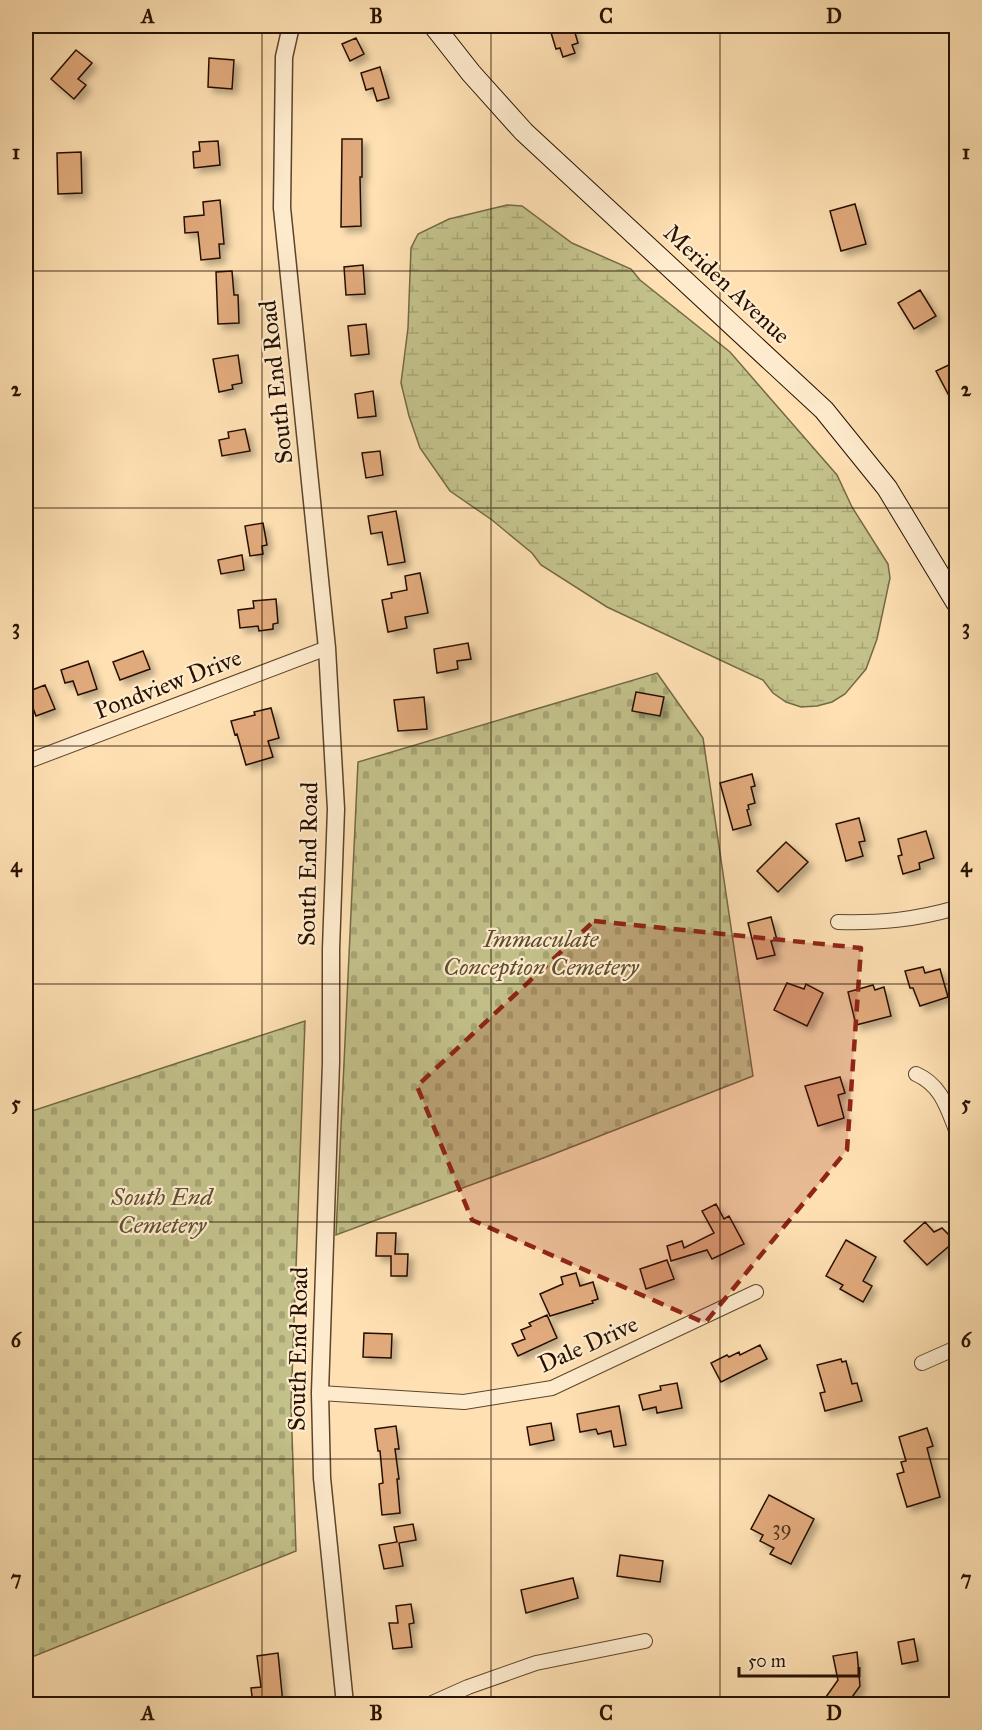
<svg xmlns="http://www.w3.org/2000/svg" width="982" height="1730" font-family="'IM FELL Great Primer',serif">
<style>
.wetland{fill:url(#wetland-marsh);stroke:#746945;stroke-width:1.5}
.cemetery{fill:url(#cemetery-stones);stroke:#746945;stroke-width:1.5}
.building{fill:#e1aa7c;stroke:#261100;stroke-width:1.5;filter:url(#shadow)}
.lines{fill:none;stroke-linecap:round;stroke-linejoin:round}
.minor-casing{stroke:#5c452c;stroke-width:16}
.tertiary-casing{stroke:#5c452c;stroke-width:19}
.secondary-casing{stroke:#261100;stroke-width:22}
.minor{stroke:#feebcd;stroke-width:14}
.tertiary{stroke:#feebcd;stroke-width:16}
.secondary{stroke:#feebcd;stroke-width:20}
.marked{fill:#8f2418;fill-opacity:0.2;stroke:#8f2418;stroke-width:4.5;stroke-dasharray:12 8;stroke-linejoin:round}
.grid{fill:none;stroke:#261100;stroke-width:1.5;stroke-opacity:0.55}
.labels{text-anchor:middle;stroke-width:4.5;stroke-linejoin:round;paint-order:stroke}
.number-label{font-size:21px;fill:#55371f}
.street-label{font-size:24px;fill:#261100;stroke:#feebcd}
.park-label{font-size:24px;font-style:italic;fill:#5d4f30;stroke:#feebcd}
.neatline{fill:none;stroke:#261100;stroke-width:2}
.grid-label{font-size:20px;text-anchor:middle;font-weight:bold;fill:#261100}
</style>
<defs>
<pattern id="wetland-marsh" width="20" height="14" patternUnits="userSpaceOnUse" patternTransform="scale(1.5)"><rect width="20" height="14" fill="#c3c18a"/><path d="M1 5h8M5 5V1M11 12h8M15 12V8" fill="none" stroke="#a7a575"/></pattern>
<pattern id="cemetery-stones" width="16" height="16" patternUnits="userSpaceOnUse" patternTransform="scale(1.5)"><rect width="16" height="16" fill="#c3c18a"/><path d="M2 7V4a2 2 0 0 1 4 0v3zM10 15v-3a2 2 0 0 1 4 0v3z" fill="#a7a575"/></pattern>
<filter id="shadow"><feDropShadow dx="5" dy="5" stdDeviation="3" flood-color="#0004"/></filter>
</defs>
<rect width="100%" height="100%" fill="#fee0b2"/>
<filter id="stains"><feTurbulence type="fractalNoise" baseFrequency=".00333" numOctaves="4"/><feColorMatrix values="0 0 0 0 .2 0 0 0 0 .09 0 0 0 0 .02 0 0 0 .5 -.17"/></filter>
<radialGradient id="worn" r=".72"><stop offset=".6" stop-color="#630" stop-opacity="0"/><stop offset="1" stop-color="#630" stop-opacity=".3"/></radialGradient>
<path class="wetland" d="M507 205 522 206 572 243 631 269 640 280 730 352 837 475 852 507 888 564 890 578 877 639 866 669 845 694 832 702 817 706 801 707 786 702 773 693 763 680 607 607 541 565 532 553 492 520 450 491 420 448 409 416 401 383 408 328 411 248 418 234 449 219Z"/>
<path class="cemetery" d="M657 673 703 738 753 1076 546 1157 336 1235 358 762Z
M305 1021 291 1405 296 1551 27 1659 26 1654V1113Z"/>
<path class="building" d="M549 26H573L578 43 572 45 575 53 563 57 560 48 556 49Z
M356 38 364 54 350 61 342 44Z
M76 50 92 63 78 79 86 85 74 99 51 79Z
M209 58 234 60 232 89 208 87Z
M380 67 389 98 377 101 373 88 366 90 361 73Z
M342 139H362V177H360L361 226 341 227Z
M218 141 220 165 194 168 193 152 200 151 199 142Z
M81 152 82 193 58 194 57 153Z
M220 200 224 244H219L220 258 201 260 198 232 185 233 184 217 204 215 203 202Z
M855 204 866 244 841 251 830 211Z
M363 265 365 294 346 295 344 267Z
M232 271 234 295H238L239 323 218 324 216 272Z
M920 290 936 316 914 329 898 303Z
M366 324 369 354 351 356 348 326Z
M238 355 242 383 232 385 233 389 219 392 213 359Z
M957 361V411L936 371Z
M373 391 376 416 358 418 355 394Z
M245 429 250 451 222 456 219 440 229 438 228 432Z
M380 451 383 475 366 478 362 453Z
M396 511 405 562 388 565 382 532 371 534 368 516Z
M263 523 267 545 262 546 263 554 250 556 245 526Z
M242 555 244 570 221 574 218 560Z
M420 573 428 613 405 617 407 628 388 632 382 600 392 598 391 593 407 590 405 576Z
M276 599 278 623 273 624V629L259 631 258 626 240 628 238 610 254 608 253 601Z
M468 643 471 659 457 661 458 669 437 673 434 649Z
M143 651 150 669 120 680 113 662Z
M88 661 97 689 78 695 73 681 65 683 61 670Z
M45 685 55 709 36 716 27 692Z
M636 692 664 697 660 716 632 711Z
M424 697 427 729 398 731 394 700Z
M271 708 279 738 268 741 273 757 246 765 237 734 235 735 231 721 255 715 254 712Z
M752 774 755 786 751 787 755 803 748 805 749 809 747 810 751 825 733 830 720 783Z
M859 818 865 841 859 842 863 856 846 861 836 824Z
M926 831 934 858 919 863 920 869 903 874 898 856 902 855 898 839Z
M786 842 808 862 778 892 757 871Z
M771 917 777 940 771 941 775 955 757 959 748 923Z
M923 967 925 973 940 969 948 997 920 1006 913 988H910L905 971Z
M787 983 804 989 806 984 823 993 807 1026 774 1010Z
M873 985 875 990 884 987 891 1016 856 1025 848 992Z
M840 1077 845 1093 838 1095 844 1118 818 1126 805 1086Z
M716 1204 724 1219 729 1216 744 1244 712 1259 707 1250 671 1261 667 1246 682 1241 684 1248 714 1233 702 1211Z
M925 1222 934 1232 942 1228 955 1241 927 1265 904 1241Z
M377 1233H396L395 1254H408L407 1276H391V1256H376Z
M846 1240 876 1257 863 1281 872 1286 863 1302 840 1289 843 1285 826 1276Z
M667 1260 674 1279 646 1289 640 1269Z
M576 1273 580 1286 593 1282 598 1299 592 1301 593 1303 550 1316 540 1294 563 1284 561 1277Z
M547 1315 557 1338 518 1356 512 1344 525 1339 521 1330 531 1326 529 1323Z
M364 1333 392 1334 391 1358 363 1357Z
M760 1345 767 1359 721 1382 711 1363 727 1355 729 1357 739 1352 740 1355Z
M841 1359 842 1362 846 1361 852 1384 857 1383 862 1401 825 1411 820 1393 825 1392 817 1365Z
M677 1383 682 1408 657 1413 656 1407 643 1410 639 1395 661 1390 660 1386Z
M619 1406 626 1445 614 1447 611 1431 598 1434 596 1429 580 1432 577 1414Z
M551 1423 554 1440 530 1445 527 1427Z
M396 1426 399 1449H395L399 1479H397L400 1513 382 1515 379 1484 383 1483 380 1451H378L375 1429Z
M927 1428 933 1446 927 1448 940 1497 907 1507 897 1474 904 1472 901 1462 906 1461 899 1437Z
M769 1495 814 1519 791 1564 770 1554 774 1548 760 1541 763 1535 751 1529Z
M413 1524 416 1540 399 1543 403 1566 384 1569 379 1545 397 1542 394 1527Z
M620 1555 663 1561 660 1582 617 1576Z
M573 1578 578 1598 526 1613 521 1590Z
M411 1604 414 1623 409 1624 412 1647 393 1649 389 1623H398L396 1606Z
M914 1639 918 1661 902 1664 898 1642Z
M857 1652 860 1686 847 1704H821L838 1680 833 1656Z
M278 1653 283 1704H253L251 1688 261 1687 257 1656Z"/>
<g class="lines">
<g class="minor-casing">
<path id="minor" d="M26 762 327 648
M838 922C881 923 914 920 956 908
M916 1074C941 1085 947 1107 956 1130
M922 1363 956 1348
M320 1393 464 1402 552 1388 756 1292
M430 1704 468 1687 536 1663 645 1641"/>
</g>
<g class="tertiary-casing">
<path id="tertiary" d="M291 26 284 57 282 208 327 648 336 809 331 949V1062L320 1393 322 1478 345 1704"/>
</g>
<g class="secondary-casing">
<path id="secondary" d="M434 26 471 73 524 132 824 410 887 488 956 602"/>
</g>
<use href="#minor" class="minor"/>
<use href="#tertiary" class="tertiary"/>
<use href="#secondary" class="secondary"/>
</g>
<path class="marked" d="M594 921 861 948 847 1150 705 1323 472 1220 417 1086Z"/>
<path class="grid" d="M262 26V1704M491 26V1704M720 26V1704M26 271H956M26 508H956M26 746H956M26 984H956M26 1222H956M26 1459H956"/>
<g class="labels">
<g class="number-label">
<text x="782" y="1535">39</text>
</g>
<g class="street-label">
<text transform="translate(727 284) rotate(43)" y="8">Meriden Avenue</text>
<text transform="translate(276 382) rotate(-96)" y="8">South End Road</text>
<text transform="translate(168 684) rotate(-21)" y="8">Pondview Drive</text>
<text transform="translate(308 864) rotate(-89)" y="8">South End Road</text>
<text transform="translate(588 1344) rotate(-24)" y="8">Dale Drive</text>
<text transform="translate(298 1349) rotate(-89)" y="8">South End Road</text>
</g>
<g class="park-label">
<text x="541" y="947">Immaculate<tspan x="541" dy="28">Conception Cemetery</tspan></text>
<text x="162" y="1205">South End<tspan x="162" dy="28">Cemetery</tspan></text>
</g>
</g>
<rect width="982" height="1730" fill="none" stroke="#fee0b2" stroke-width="66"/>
<path d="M739 1667v9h120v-9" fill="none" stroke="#261100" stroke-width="3"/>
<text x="748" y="1667" font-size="18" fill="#261100" stroke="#feebcd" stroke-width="4.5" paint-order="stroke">50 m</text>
<rect x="33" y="33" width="916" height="1664" class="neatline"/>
<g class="grid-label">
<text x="148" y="23">A</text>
<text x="376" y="23">B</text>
<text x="606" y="23">C</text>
<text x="834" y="23">D</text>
<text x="16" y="159">1</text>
<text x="966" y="159">1</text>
<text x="16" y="396">2</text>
<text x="966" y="396">2</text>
<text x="16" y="634">3</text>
<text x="966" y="634">3</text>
<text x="16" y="872">4</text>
<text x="966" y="872">4</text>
<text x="16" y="1110">5</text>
<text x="966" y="1110">5</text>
<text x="16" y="1347">6</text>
<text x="966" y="1347">6</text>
<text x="16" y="1585">7</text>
<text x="966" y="1585">7</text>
<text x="148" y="1720">A</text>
<text x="376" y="1720">B</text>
<text x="606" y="1720">C</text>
<text x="834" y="1720">D</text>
</g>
<rect width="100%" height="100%" filter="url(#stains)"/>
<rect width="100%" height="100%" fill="url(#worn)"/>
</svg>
